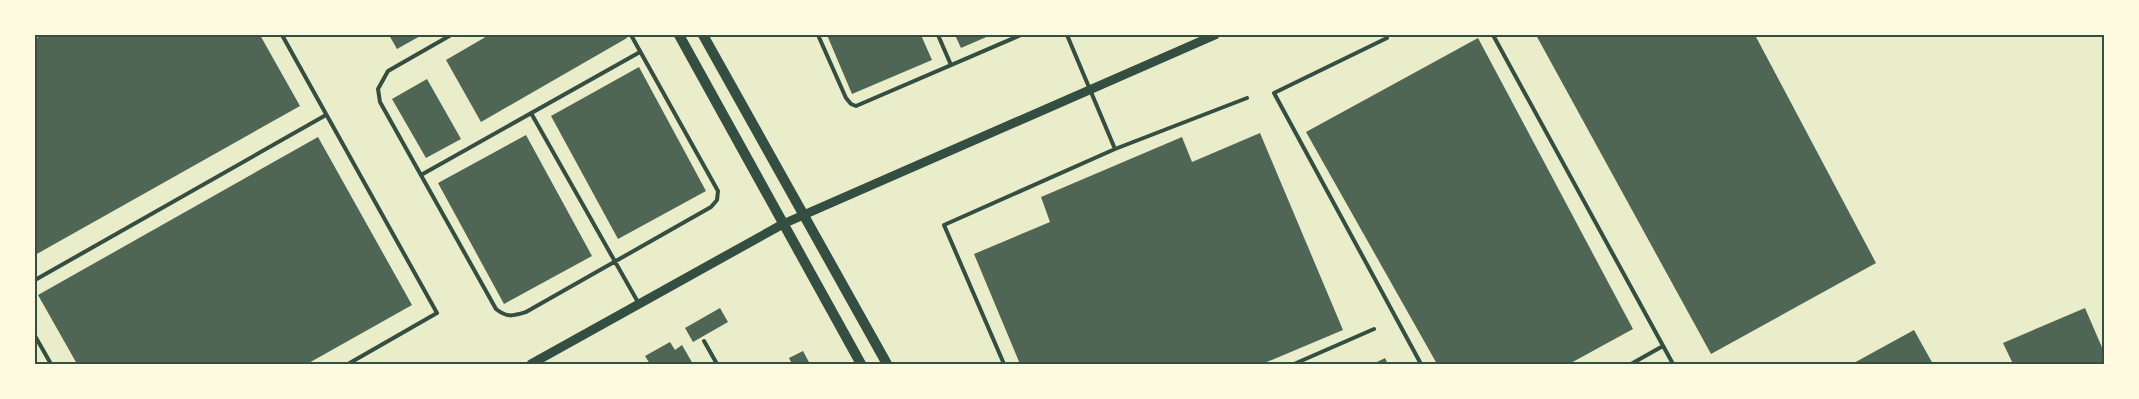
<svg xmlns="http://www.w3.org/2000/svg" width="2139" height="399" font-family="Jost,sans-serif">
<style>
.building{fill:#4f6655}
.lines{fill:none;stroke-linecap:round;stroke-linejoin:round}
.service{stroke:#344e41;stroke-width:4}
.tertiary{stroke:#344e41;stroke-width:9}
.secondary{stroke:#344e41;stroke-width:10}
.neatline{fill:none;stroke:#344e41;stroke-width:2}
</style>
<rect width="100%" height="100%" fill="#e9edc9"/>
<path class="building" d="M42 35H260L300 106 35 255V39Z
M389 35H422L397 49Z
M489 35H626L627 38 481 122 446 60Z
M827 35H921L932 60 852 94Z
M955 35H991L961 48Z
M1536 35H1755L1876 263 1711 354Z
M1478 38 1633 329 1569 364H1437L1306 132Z
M639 67 706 191 618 239 551 116Z
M427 79 461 139 426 158 392 99Z
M1260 133 1343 330 1262 364H1020L974 254 1050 222 1041 197 1182 137 1192 162Z
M526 135 592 256 504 304 438 183Z
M318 137 412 305 307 364H77L38 295Z
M720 308 728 322 693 342 685 328Z
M2085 308 2104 352V362L2100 364H2013L2003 343Z
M1914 330 1933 364H1852Z
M670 342 675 350 682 345 693 364H650L645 356Z
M803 351 810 364H792L789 358Z
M1385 358 1388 364H1373Z"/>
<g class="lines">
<path class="service" d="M282 35 437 313 348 364
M451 35 388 71 378 89 380 102 496 309C507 318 513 316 526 312L711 207 717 200 718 191 631 35
M818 35 846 98 851 104 856 106 1021 35
M938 35 951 65
M1386 35 1387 38 1274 93 1421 364
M1493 35 1673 364
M531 113 639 304
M1115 149 1247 98
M421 175 640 52
M35 280 326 115
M35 336 51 364
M704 341 717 364
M1004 364 944 225 1115 149 1067 35
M1294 364 1374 329
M1631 364 1663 346"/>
<path class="tertiary" d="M531 364 783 224 1215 35"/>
<path class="secondary" d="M679 35 861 364
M703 35 887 364"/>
</g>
<rect width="2139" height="399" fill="none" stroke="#fefae0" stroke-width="72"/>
<rect x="36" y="36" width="2067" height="327" class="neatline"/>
</svg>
